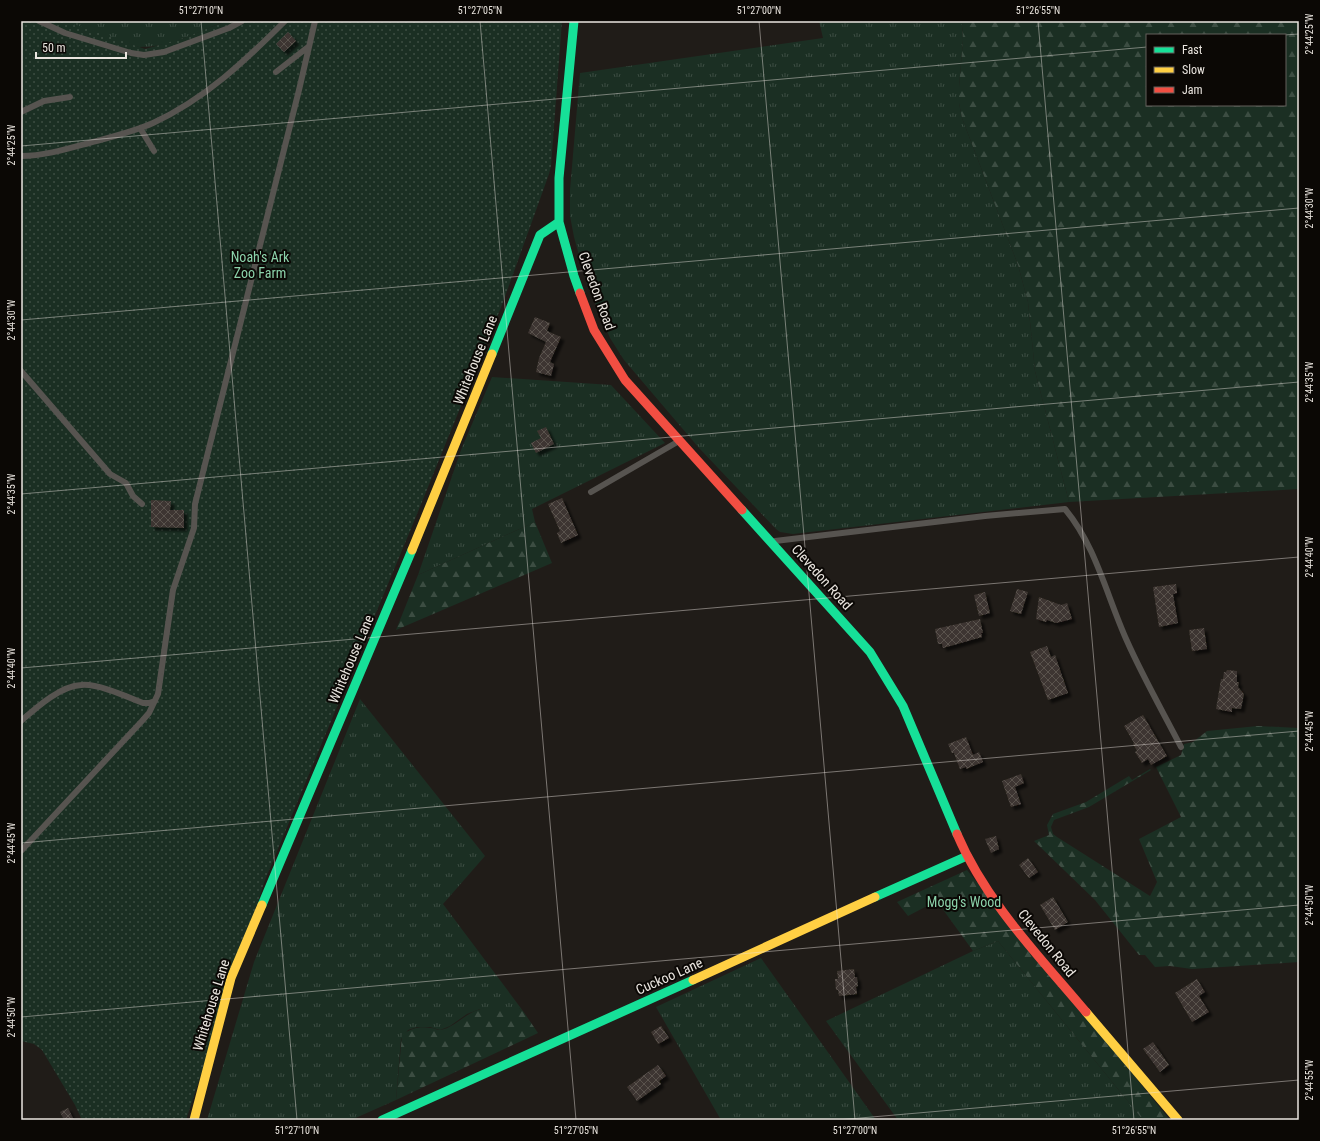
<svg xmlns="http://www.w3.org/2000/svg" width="1320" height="1141" font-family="'Roboto Condensed',sans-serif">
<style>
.grass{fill:url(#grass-tufts)}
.forest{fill:url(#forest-firs);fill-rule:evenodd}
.park{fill:url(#park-dots)}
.building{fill:url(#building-cross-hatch);filter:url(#shadow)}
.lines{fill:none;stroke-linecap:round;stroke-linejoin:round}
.lane{stroke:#575450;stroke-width:6}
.fast{stroke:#16e098;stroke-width:9}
.slow{stroke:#ffcf43;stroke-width:9}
.jam{stroke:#f24e42;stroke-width:9}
.ticks{fill:none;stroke:#eae5df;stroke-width:1;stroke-opacity:0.45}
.labels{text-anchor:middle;stroke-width:4;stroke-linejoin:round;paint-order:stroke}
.park-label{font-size:14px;fill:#8cd3ab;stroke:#0b0805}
.street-label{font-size:14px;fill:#eae5df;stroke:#0b0805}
.neatline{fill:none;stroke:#eae5df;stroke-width:1.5}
.ticks-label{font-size:10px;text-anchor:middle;fill:#eae5df}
</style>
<defs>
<pattern id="grass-tufts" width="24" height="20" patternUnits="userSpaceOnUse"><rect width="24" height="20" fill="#1b2f23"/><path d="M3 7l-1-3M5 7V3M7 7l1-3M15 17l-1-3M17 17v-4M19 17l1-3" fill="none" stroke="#3c4d42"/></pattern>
<pattern id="forest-firs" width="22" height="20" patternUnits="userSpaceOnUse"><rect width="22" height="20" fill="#1b2f23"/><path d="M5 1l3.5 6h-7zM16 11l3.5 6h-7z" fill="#3c4d42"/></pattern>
<pattern id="park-dots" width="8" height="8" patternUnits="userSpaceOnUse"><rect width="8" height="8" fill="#1b2f23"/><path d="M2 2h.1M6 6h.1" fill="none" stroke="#3c4d42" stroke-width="1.8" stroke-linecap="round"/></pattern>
<pattern id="building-cross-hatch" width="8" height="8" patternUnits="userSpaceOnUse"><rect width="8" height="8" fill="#3e3630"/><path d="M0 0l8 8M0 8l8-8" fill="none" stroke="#5a534e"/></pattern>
<filter id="shadow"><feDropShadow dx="3.5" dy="3.5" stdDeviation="1" flood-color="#0009"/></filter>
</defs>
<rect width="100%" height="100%" fill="#201c18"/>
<path class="grass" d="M55 21H225C197 33 170 47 139 47Z
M819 21H962L963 40 959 87V103L962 118 1018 265 1028 302 1035 371 1069 502 793 534 780 532 776 529 699 448 624 360 610 338 595 303 587 284 574 237 570 216V190L580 73 823 38Z
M492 377 611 385 665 443 532 509 535 522 418 575 461 450Z
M360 699 485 856 443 904 523 1011 519 1008 480 1009 467 1014 450 1026 440 1030 430 1027H417L408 1030 401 1039 396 1100 351 1120H207L254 962Z
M998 941 1143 1120H898L826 1021 973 951Z
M761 958 876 1120H721L656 1007Z"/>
<path class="forest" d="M962 21H1299V489L1069 502 1035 371 1028 302 1018 265 962 118 959 103V87L963 40ZM1147 35H1285V105H1147Z
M535 522 552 563 396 630 418 575Z
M1258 726 1299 728V962L1192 969 1170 966 1155 967 1145 955H1139L1095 900 1034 841 1049 835 1047 825 1053 814 1086 802 1129 776 1132 780 1150 769 1151 770 1089 807 1054 820 1051 827 1053 834 1057 837 1150 896 1157 882 1139 839 1181 817 1156 767 1181 755 1184 744 1193 742 1207 731Z
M967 870 1170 1120H1143L998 941 973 951 939 904 927 906 908 916 897 902Z
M488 1008H519L523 1011 538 1033 396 1100 402 1035C411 1028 420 1026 431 1028 434 1028 437 1030 440 1030 456 1028 467 1009 488 1008Z"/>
<path class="park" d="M21 21H65L145 49 184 38 226 21H562L551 166 549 174 502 305 415 519 265 880 186 1120H82L75 1105 42 1050 34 1044 21 1041Z"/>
<path class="building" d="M288 32 296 41 284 52 276 44Z
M535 317 550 323 547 331 561 337 550 362 554 364 551 376 536 372 539 358 546 342 528 333Z
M546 427 554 444 536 453 531 443 541 438 537 431Z
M562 498 578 535 561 543 557 533 560 531 548 504Z
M151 500 171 501 170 510H184V528L151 527Z
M1176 584 1177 593 1173 594 1178 623 1159 627 1153 587Z
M1017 589 1028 592 1021 614 1010 611Z
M985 592 990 613 979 616 974 595Z
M1039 597 1061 605 1067 603 1072 619 1056 623 1047 620 1046 622 1036 619Z
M980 619 983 633H981L982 637 943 648 942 644H938L935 629Z
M1204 628 1207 649 1192 651 1189 630Z
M1047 646 1051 657 1055 655 1068 693 1048 700 1030 652Z
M1227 670 1237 671V682H1239L1238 687 1244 694 1241 709 1232 708V712L1216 709 1221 679H1223L1224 672H1226Z
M1143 715 1167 756 1151 765 1148 759 1142 763 1135 752 1137 751 1133 744 1134 743 1124 726Z
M966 737 973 755 979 752 983 762 966 769V767L960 769 954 753H952L948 744Z
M1021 774 1024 783 1015 787 1021 804 1011 807 1002 781Z
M996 836 999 849 991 853 985 839Z
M1028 858 1038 872 1029 878 1019 865Z
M1053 897 1068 922 1055 930 1040 905Z
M854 969 855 977H857L858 986 856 987 857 994 839 996 838 990H836L835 979H838L837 971Z
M1197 979 1205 992 1199 996 1209 1012 1192 1022 1175 993Z
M661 1026 669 1038 658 1044 651 1032Z
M1153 1042 1169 1065 1160 1072 1143 1049Z
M658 1065 666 1076 659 1081 661 1084 637 1101 627 1087Z
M68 1108 74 1120H64L60 1112Z"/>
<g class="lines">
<path class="lane" d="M39 21 65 33 131 53 144 55 164 52 229 28 242 21
M276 72 308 47
M21 112 44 101 70 97
M140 128 154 151
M21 156C44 156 67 149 89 143 111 137 133 132 153 123 205 99 245 61 285 21
M21 371 110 474 126 483 133 496 142 504
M591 492 679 441
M775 541 985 516 1065 509C1096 546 1107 597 1127 641 1143 677 1163 712 1181 747
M21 721C36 708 60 686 81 685 97 683 128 697 143 703H149L155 701
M21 851 142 721 149 713 158 694 173 590 194 528 195 504 299 90 315 21"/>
<path class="fast" d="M574 21 559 178V222L574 276 580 293
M492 354 540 235 559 222
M742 510 870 652 903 706 957 834
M875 897 967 856
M262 905 412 550
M382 1120 693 980"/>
<path class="slow" d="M412 550 492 354
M693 980 875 897
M1086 1012 1178 1120
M194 1120 231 978 262 905"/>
<path class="jam" d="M580 293 594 330 625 380 742 510
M957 834C986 902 1039 956 1086 1012"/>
</g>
<path class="ticks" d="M201 21 297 1120M480 21 576 1120M759 21 855 1120M1038 21 1134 1120M1284 35 1299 34M21 146 1147 47M21 320 1299 208M21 494 1299 382M21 668 1299 557M21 843 1299 731M21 1017 1299 905M837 1120 1299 1080"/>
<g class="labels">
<g class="park-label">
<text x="260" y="262">Noah's Ark<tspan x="260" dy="16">Zoo Farm</tspan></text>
<text x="964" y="907">Mogg's Wood</text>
</g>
<g class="street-label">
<text transform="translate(597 291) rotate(70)" y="5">Clevedon Road</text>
<text transform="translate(475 360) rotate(-68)" y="5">Whitehouse Lane</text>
<text transform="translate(822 577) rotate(48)" y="5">Clevedon Road</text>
<text transform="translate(351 659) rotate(-67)" y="5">Whitehouse Lane</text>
<text transform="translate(1047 943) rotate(51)" y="5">Clevedon Road</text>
<text transform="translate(669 976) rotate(-24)" y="5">Cuckoo Lane</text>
<text transform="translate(211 1005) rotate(-73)" y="5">Whitehouse Lane</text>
</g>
</g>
<rect width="1320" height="1141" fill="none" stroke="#0b0805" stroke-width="44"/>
<rect x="1146" y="34" width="140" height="72" fill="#0b0805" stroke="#64605c"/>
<rect x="1154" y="47" width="20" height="6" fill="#16e098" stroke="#64605c"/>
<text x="1182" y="54" font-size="12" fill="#eae5df">Fast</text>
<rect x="1154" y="67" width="20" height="6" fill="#ffcf43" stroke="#64605c"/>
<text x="1182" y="74" font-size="12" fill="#eae5df">Slow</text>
<rect x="1154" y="87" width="20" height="6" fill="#f24e42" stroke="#64605c"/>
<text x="1182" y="94" font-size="12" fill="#eae5df">Jam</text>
<path d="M36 52v6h90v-6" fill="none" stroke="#eae5df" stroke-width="2"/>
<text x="42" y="52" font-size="12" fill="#eae5df" stroke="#0b0805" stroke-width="3" paint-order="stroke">50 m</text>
<rect x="22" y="22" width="1276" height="1097" class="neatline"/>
<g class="ticks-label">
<text x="201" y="14">51°27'10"N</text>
<text x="480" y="14">51°27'05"N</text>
<text x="759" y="14">51°27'00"N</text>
<text x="1038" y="14">51°26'55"N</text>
<text transform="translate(1309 34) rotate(-90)" y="4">2°44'25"W</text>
<text transform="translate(11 145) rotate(-90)" y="4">2°44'25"W</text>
<text transform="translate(1309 208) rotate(-90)" y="4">2°44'30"W</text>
<text transform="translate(11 320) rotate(-90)" y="4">2°44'30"W</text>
<text transform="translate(1309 382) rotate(-90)" y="4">2°44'35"W</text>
<text transform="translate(11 494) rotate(-90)" y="4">2°44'35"W</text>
<text transform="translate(1309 557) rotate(-90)" y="4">2°44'40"W</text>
<text transform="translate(11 668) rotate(-90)" y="4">2°44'40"W</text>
<text transform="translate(1309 731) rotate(-90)" y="4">2°44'45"W</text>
<text transform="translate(11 843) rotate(-90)" y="4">2°44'45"W</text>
<text transform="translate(1309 905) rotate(-90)" y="4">2°44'50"W</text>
<text transform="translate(11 1017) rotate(-90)" y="4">2°44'50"W</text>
<text transform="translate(1309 1080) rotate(-90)" y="4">2°44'55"W</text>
<text x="297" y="1134">51°27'10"N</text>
<text x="576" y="1134">51°27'05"N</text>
<text x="855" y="1134">51°27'00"N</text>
<text x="1134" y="1134">51°26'55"N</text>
</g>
</svg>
